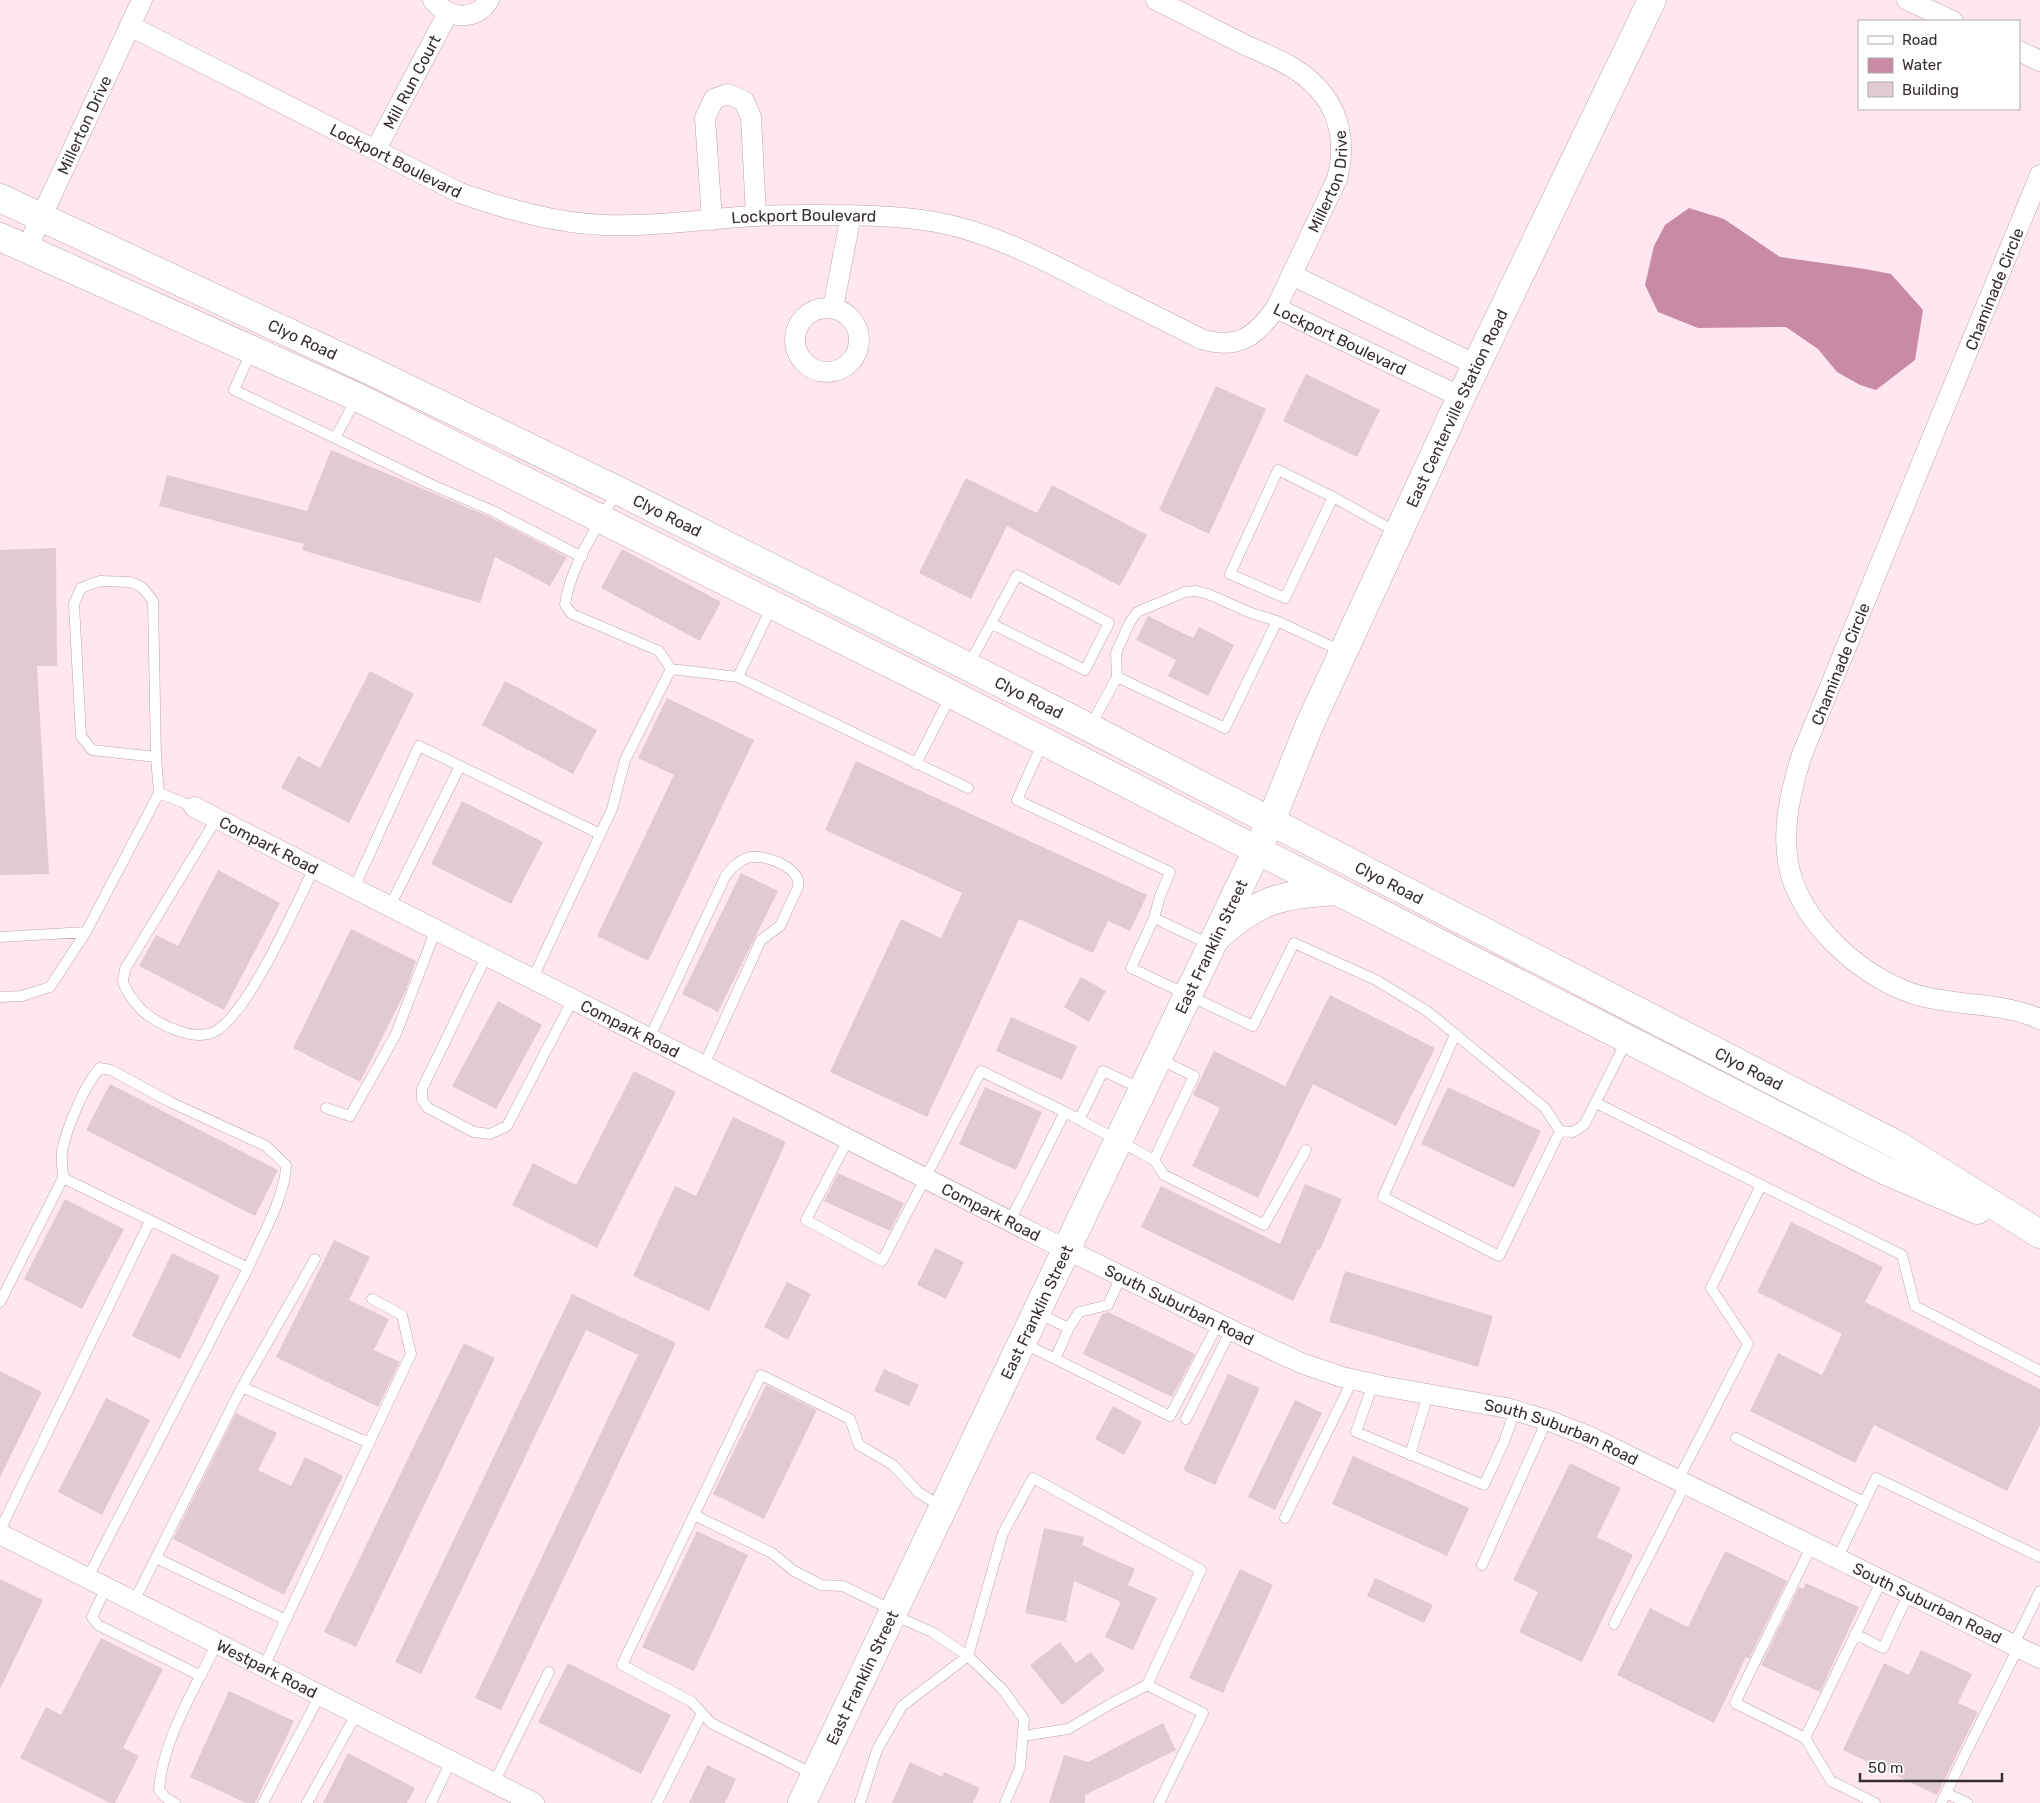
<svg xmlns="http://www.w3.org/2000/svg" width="2040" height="1803" font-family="Rubik,sans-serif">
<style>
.water{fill:#c88aa5}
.building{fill:#e1cad3}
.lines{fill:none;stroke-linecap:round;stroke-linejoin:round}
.lane-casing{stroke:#bba4ad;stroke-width:11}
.street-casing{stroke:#bba4ad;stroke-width:21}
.secondary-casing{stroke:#bba4ad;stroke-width:29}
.lane{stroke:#fff;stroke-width:10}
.street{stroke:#fff;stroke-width:20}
.secondary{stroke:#fff;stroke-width:28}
.labels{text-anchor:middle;stroke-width:4;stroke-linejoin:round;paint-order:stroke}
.street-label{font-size:16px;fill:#372e31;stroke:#fff}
</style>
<rect width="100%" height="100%" fill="#ffe6f0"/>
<path class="water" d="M1689 208 1724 219 1780 257 1865 269 1891 274 1923 310 1915 360 1876 390 1860 385 1837 372 1818 349 1786 327 1698 328 1658 312 1645 285 1654 246 1665 225Z"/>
<path class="building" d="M1306 374 1380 410 1357 457 1283 421Z
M1216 386 1266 409 1209 534 1159 510Z
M331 450 490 517 567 557 550 586 495 557 480 603 302 550 304 544 159 506 167 475 307 511Z
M966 478 1037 513 1052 485 1147 535 1120 586 1007 526 971 599 919 573Z
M56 548 57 666H37L49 874 0 875V550Z
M622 549 721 602 700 641 601 588Z
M1148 616 1193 638 1199 627 1234 645 1208 696 1168 676 1176 660 1136 640Z
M370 671 414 694 349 823 281 788 298 756 320 768Z
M505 681 597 730 573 774 482 725Z
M667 698 754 740 648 961 597 936 674 775 638 758Z
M856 761 1147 895 1130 931 1108 921 1093 953 1019 919 927 1117 830 1072 901 919 941 938 962 893 825 830Z
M462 801 543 842 511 904 431 864Z
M218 870 280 903 224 1010 139 966 156 935 178 946Z
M741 873 778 891 718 1012 682 994Z
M351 929 416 961 406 990 360 1082 293 1048Z
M1081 977 1106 991 1089 1022 1064 1007Z
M1330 995 1435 1048 1396 1126 1313 1084 1258 1198 1192 1166 1220 1108 1193 1095 1214 1051 1285 1086Z
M498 1001 542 1025 496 1109 452 1086Z
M1011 1017 1077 1046 1062 1080 996 1051Z
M634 1071 676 1092 597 1248 512 1205 533 1163 576 1185Z
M110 1084 278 1170 255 1216 86 1130Z
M985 1087 1042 1112 1016 1170 959 1144Z
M1448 1087 1541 1131 1514 1188 1421 1144Z
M733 1117 786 1142 709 1311 633 1276 675 1186 696 1196Z
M838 1173 904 1203 890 1231 824 1201Z
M1305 1184 1342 1199 1320 1250 1318 1249 1293 1301 1141 1227 1161 1186 1280 1244Z
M65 1199 124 1229 82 1309 24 1279Z
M1791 1222 1883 1267 1865 1302 2040 1389V1425L2007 1491 1874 1425 1855 1463 1750 1411 1778 1353 1822 1375 1842 1334 1757 1292Z
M334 1240 370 1257 349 1300 389 1319 374 1350 400 1362 378 1407 276 1357Z
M935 1248 964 1262 946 1299 917 1285Z
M172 1253 220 1276 180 1359 132 1336Z
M1345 1271 1493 1316 1478 1367 1329 1322Z
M787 1282 811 1294 788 1340 764 1327Z
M572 1294 676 1343 501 1710 475 1698 638 1355 586 1330 421 1674 395 1662Z
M1108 1312 1195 1354 1172 1397 1083 1354 1102 1314Z
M464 1343 495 1358 356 1647 324 1632Z
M884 1369 919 1385 909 1406 874 1391Z
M0 1371 42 1392 0 1477Z
M1228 1374 1260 1388 1215 1485 1183 1470Z
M766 1385 817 1410 764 1519 713 1494Z
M106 1398 150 1420 102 1515 58 1492Z
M1295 1400 1322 1413 1275 1510 1248 1497Z
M1113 1406 1142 1422 1124 1455 1095 1439Z
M236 1413 277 1433 258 1470 291 1486 305 1457 343 1476 284 1595 173 1539Z
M1353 1456 1469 1508 1447 1556 1332 1504Z
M1570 1463 1621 1488 1597 1537 1633 1555 1582 1662 1519 1632 1538 1592 1513 1580Z
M1044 1528 1084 1537 1082 1545 1135 1569 1128 1585 1157 1598 1133 1650 1105 1637 1121 1602 1074 1581 1066 1619 1064 1618 1067 1622 1025 1613Z
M697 1531 748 1555 694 1671 642 1647Z
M1725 1551 1787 1581 1749 1659 1746 1657 1714 1723 1617 1675 1650 1608 1688 1627Z
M1240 1569 1273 1585 1223 1693 1189 1678Z
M1375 1578 1433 1605 1424 1623 1367 1596Z
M0 1579 43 1600 0 1689Z
M1806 1583 1859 1607 1820 1692 1761 1665 1799 1587 1803 1589Z
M101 1638 163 1669 123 1748 139 1756 115 1803H110L20 1758 46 1707 61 1715Z
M1060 1642 1076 1663 1091 1652 1105 1670 1062 1705 1030 1665Z
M1921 1650 1972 1674 1958 1703 1978 1712 1937 1795 1843 1750 1884 1663 1909 1675Z
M568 1663 671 1715 641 1774 538 1722Z
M229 1691 294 1721 255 1803H246L190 1777Z
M1163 1723 1176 1750 1085 1795V1803H1049L1064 1755 1088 1762Z
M348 1753 415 1788 407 1803H323Z
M910 1762 942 1777 944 1772 980 1788 973 1803H892Z
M707 1765 736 1779 725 1803H689Z"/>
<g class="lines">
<g class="lane-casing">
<path id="lane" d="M252 350 234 390 335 438 357 397
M335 438 430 484 493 511 582 557
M617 491C598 525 570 567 565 605L572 614 659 651 671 669
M1333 497 1285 598 1230 574 1278 470 1333 497 1398 533
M968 666 1017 575 1109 623 1085 670 992 624
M738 677 968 788
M1117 677 1116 653 1130 622 1137 612 1185 592 1196 591 1208 594 1251 613 1277 621
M1090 727 1117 677 1225 728 1277 621 1343 652
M1043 742 1017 800 1170 872 1160 896 1154 918
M156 757 92 750 81 736 74 604 81 588 100 581 130 582 142 587 153 601 156 757 159 793
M916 764 951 695
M217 818 125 969C125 972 123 977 123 980 124 991 140 1010 149 1016 165 1027 194 1041 214 1032 248 1015 296 905 314 868
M354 888 419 746 600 834
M390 906 460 766
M0 937 86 932
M1211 945 1154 918 1131 968 1253 1026 1294 943 1376 980 1427 1011 1545 1108 1560 1131 1573 1132 1584 1125 1627 1040
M487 955 422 1089V1100L428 1108 474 1132 490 1134 507 1126 573 999
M533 978 612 809 625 760 671 669 738 677 772 606
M0 997 22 996 50 987 86 932 159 793 194 807
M1455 1035 1383 1197 1499 1256 1560 1131
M650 1037 726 875C732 868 738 861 747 858 762 852 803 868 798 887L780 926 761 940 704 1065
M1596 1103 1902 1255 1915 1306 2040 1371
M326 1108 350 1116 396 1034 436 929
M1079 1120 1103 1071 1142 1089
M849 1138 806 1220 882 1261 981 1071 1065 1112
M1154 1160 1194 1076 1159 1059
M63 1178C63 1169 60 1156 63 1147 68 1125 85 1084 100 1068L111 1070 170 1102 266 1146 286 1165C286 1195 260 1240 248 1268
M1010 1221 1065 1112 1154 1160 1164 1175 1264 1225 1306 1150
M0 1302 63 1178 248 1268 87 1579
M1037 1313 1069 1328 1079 1312 1108 1305 1121 1276
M1023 1343 1170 1416 1218 1324
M1055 1359 1069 1328
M1373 1384 1356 1432 1484 1485 1504 1442 1515 1410
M242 1387 315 1259
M1186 1419 1231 1330
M1736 1438 1864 1502
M369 1443 411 1354 402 1315 372 1299
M1410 1455 1428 1394
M1678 1480 1748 1344 1711 1288 1761 1185
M694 1515 772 1553 794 1571 821 1585 843 1586 894 1611
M1285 1518 1353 1379
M0 1530 150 1221
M1812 1545 1735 1703 1805 1738 1882 1580
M1838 1557 1876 1478 2040 1557
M156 1558 286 1620
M1482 1565 1547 1420
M106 1588 92 1617 98 1625 201 1676
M133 1603 242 1387 369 1443 264 1666
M893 1615 932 1632 968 1656 1003 1690 1024 1719 1020 1768 1005 1803
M1614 1624 1686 1483
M1855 1634 1883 1648 1909 1593
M2013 1646 2040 1591
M1147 1685 1203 1713 1159 1803
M1805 1738 1831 1781 1875 1803
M815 1775 711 1723 692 1702 622 1665 761 1375 850 1419 859 1445 893 1465 918 1492 943 1508
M494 1783 549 1672
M1946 1793 1967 1803
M175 1803 166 1798 159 1790C163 1738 195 1689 217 1643
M263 1803 320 1695
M307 1803 357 1713
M431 1803 451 1761
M657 1803 702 1713
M860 1803 877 1750 902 1706 968 1656 1003 1533 1033 1478 1201 1570 1147 1685 1114 1702 1068 1729 1023 1736
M1941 1803 2018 1648"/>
</g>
<g class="street-casing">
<g id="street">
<path d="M433 0C447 18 475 23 489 0"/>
<path d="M1907 0 1953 21"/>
<path id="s1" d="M130 26 460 193C507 209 554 223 604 225 654 227 704 219 754 216 774 215 793 215 812 215 854 215 895 215 936 222 989 232 1036 256 1083 280 1123 300 1162 319 1201 339 1238 350 1255 337 1276 308L1337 179C1349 132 1334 93 1293 68 1277 58 1258 51 1241 43 1213 29 1185 14 1156 0"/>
<path d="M2019 51 2040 61"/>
<path id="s2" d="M376 149 448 13"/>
<path d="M2040 175 1801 757C1791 791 1782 826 1788 862 1797 922 1867 984 1925 997 1963 1006 2004 1003 2040 1019"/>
<path d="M712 220 705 118 714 99 728 94 744 101 751 117 756 216"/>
<path id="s3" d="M26 250 142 0"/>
<path d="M1292 275 1476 365"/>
<circle cx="827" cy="340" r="32"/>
<path d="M833 308 851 215"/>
<path id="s4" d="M1276 308 1461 397"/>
<path id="s5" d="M194 807 1035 1234 1260 1344 1301 1363 1342 1377 1382 1386 1507 1408 1547 1420 1588 1436 2040 1658"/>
<path id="s6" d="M0 1534 534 1803"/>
</g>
</g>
<g class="secondary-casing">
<g id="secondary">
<path id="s7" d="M0 198 371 371 617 490 1090 728 1899 1146 2040 1234"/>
<path d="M0 237 357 397 951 694 1886 1171 1977 1210"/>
<path d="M1218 936C1261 898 1281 895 1337 891"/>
<path id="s8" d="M802 1803 1271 821 1309 726 1461 397 1652 0"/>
</g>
</g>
<use href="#lane" class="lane"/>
<use href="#street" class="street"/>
<use href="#secondary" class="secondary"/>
</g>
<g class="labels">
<g class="street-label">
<text dy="6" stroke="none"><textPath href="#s2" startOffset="76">Mill Run Court</textPath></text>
<text dy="6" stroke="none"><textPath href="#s3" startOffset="138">Millerton Drive</textPath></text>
<text dy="6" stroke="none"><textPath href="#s1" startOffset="298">Lockport Boulevard</textPath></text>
<text dy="6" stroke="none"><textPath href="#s1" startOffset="1368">Millerton Drive</textPath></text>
<text dy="6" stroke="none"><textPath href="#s1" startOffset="718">Lockport Boulevard</textPath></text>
<text transform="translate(1994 289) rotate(-68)" y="6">Chaminade Circle</text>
<text dy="6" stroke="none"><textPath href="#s7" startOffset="334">Clyo Road</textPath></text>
<text dy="6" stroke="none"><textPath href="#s4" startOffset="71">Lockport Boulevard</textPath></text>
<text dy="6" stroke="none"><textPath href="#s8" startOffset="1541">East Centerville Station Road</textPath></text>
<text dy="6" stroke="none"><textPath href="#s7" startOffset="739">Clyo Road</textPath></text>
<text transform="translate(1840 664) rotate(-68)" y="6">Chaminade Circle</text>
<text dy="6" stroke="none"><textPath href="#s7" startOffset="1144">Clyo Road</textPath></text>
<text dy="6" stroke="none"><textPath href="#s5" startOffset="84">Compark Road</textPath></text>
<text dy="6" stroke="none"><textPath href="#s7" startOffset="1549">Clyo Road</textPath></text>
<text dy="6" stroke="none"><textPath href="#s8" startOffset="949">East Franklin Street</textPath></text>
<text dy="6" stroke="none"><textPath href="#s5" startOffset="489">Compark Road</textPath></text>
<text dy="6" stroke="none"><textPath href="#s7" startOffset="1954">Clyo Road</textPath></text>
<text dy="6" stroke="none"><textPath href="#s5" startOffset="894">Compark Road</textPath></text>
<text dy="6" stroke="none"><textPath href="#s5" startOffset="1104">South Suburban Road</textPath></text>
<text dy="6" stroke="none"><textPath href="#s8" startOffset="544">East Franklin Street</textPath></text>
<text dy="6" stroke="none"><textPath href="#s5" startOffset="1509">South Suburban Road</textPath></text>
<text dy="6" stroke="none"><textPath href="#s5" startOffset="1914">South Suburban Road</textPath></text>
<text dy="6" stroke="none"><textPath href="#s6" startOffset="299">Westpark Road</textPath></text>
<text dy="6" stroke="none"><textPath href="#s8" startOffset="139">East Franklin Street</textPath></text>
</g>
</g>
<rect x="1858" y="20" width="162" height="90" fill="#ffffff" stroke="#afabad"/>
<rect x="1868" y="36" width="25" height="8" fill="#ffffff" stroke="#afabad"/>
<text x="1902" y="45" font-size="15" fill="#372e31">Road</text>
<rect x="1868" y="58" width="25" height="15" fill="#c88aa5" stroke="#afabad"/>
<text x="1902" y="70" font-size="15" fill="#372e31">Water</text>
<rect x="1868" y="82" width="25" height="15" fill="#e1cad3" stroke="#afabad"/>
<text x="1902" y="95" font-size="15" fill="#372e31">Building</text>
<path d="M1860 1773v8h142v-8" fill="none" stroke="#372e31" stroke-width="2.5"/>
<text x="1868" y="1773" font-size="15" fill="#372e31" stroke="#ffffff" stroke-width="4" paint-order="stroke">50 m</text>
</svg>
